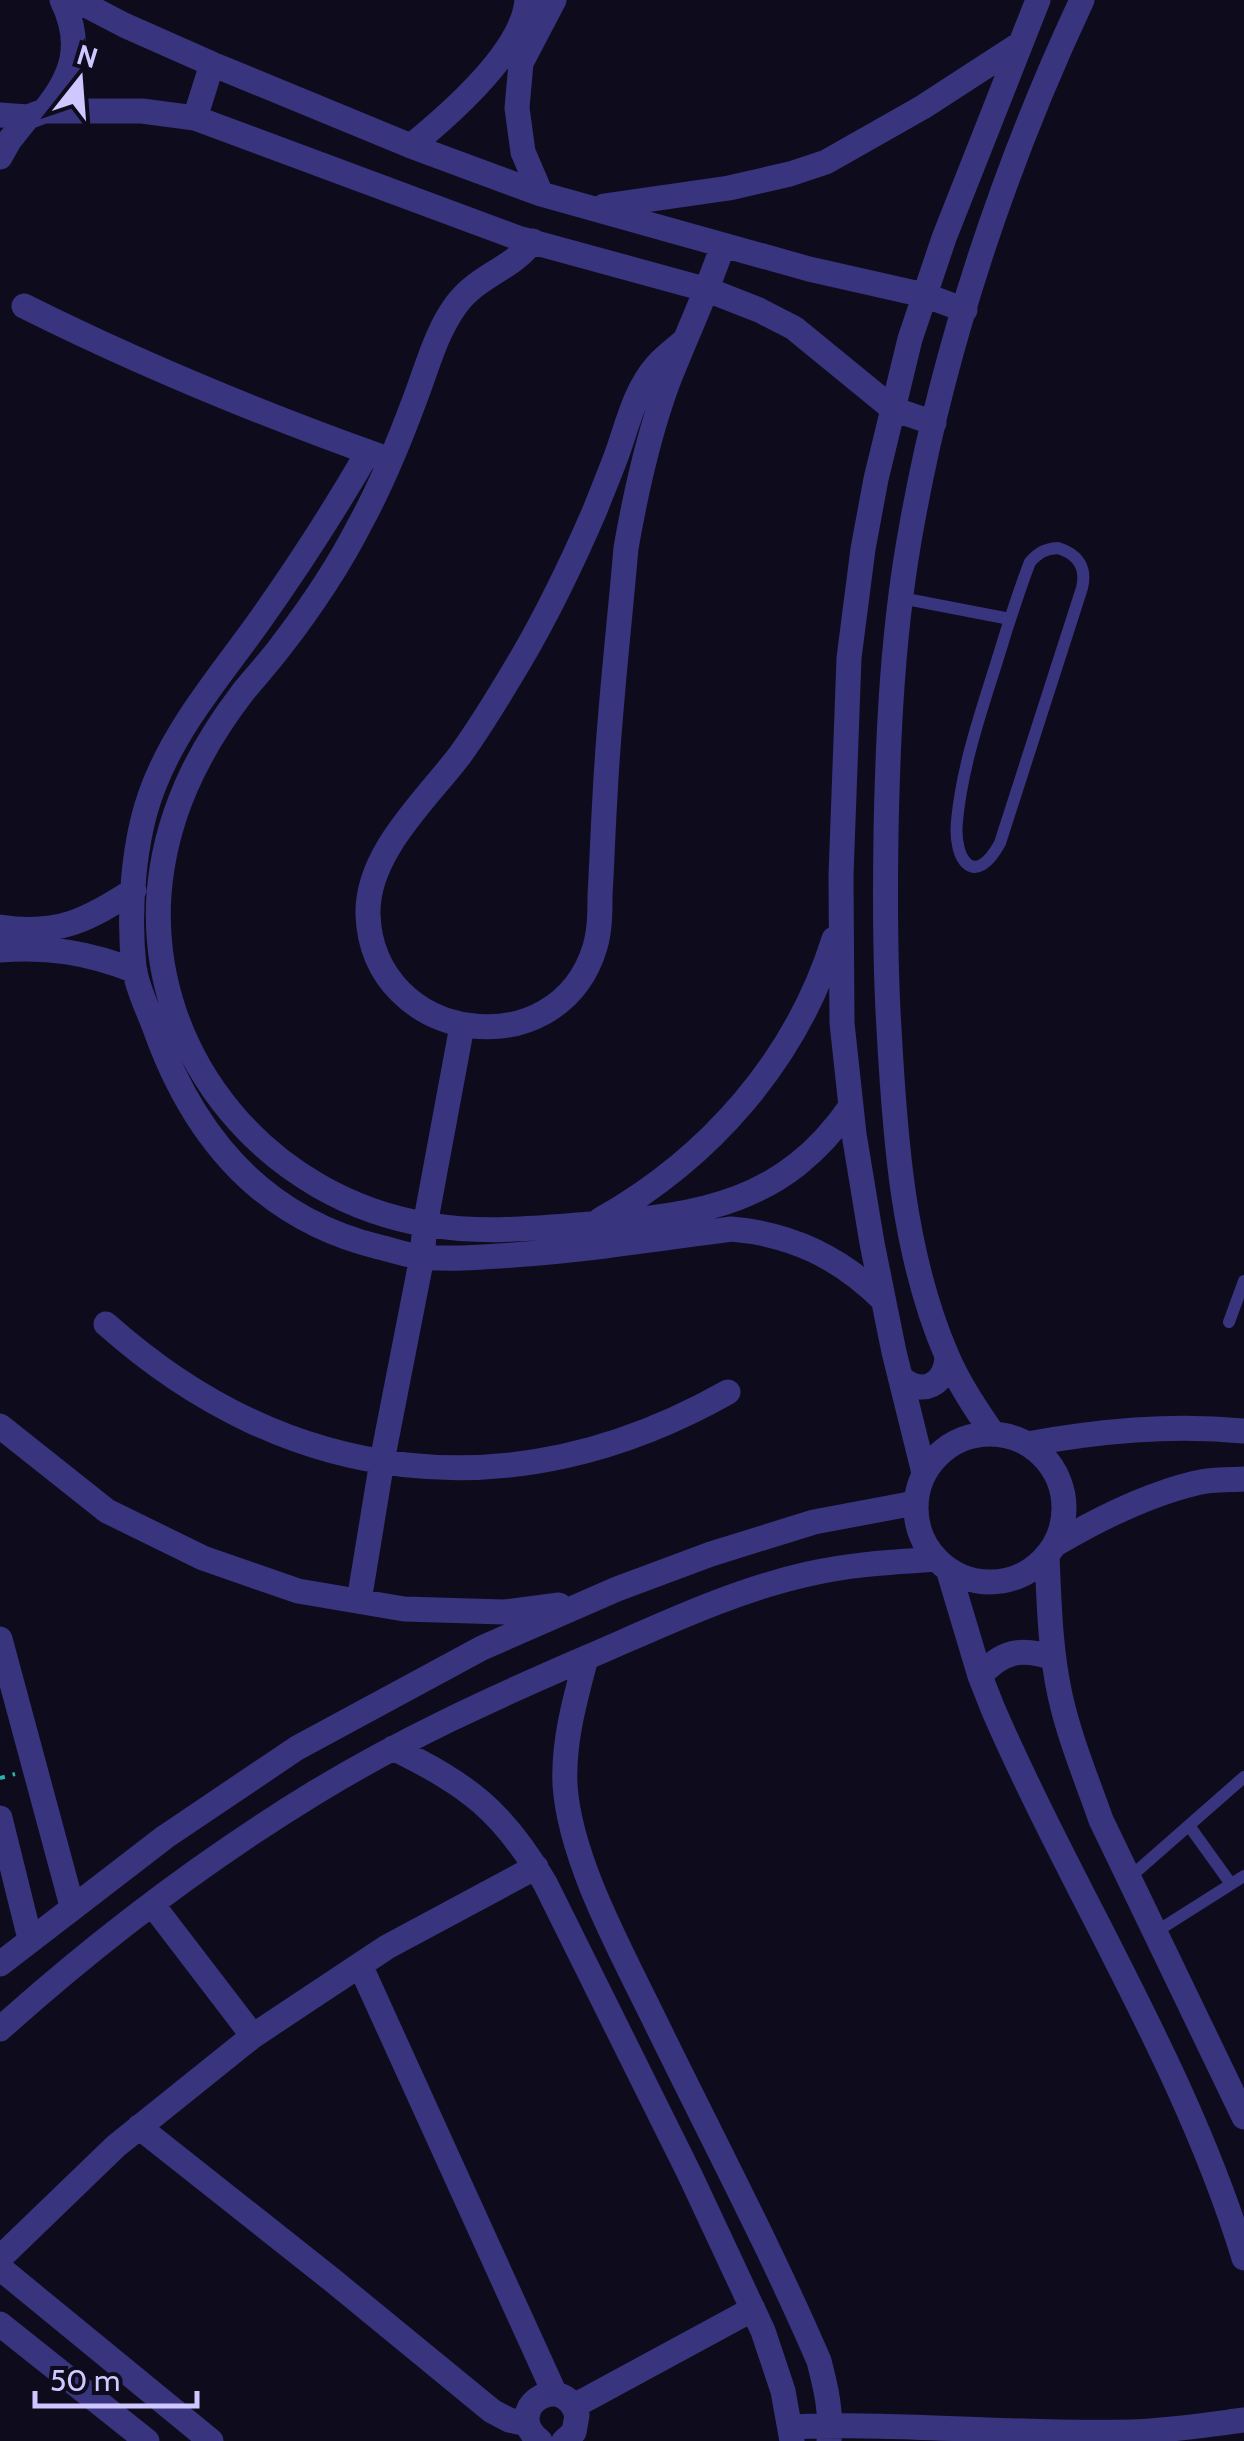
<svg xmlns="http://www.w3.org/2000/svg" width="1244" height="2441" font-family="Cabin,sans-serif">
<style>
.lines{fill:none;stroke-linecap:round;stroke-linejoin:round}
.path{stroke:#28b2ad;stroke-width:4;stroke-dasharray:5 8;stroke-linecap:butt}
.lane{stroke:#38347e;stroke-width:12}
.street{stroke:#38347e;stroke-width:25}
</style>
<rect width="100%" height="100%" fill="#0e0b1d"/>
<g class="lines">
<path class="path" d="M0 1778 15 1774"/>
<path class="lane" d="M1058 548C1078 554 1087 568 1082 588L1000 843C975 889 953 861 957 821 963 757 987 696 1005 635 1013 610 1021 585 1030 562 1039 552 1045 549 1058 548Z
M901 598 1010 619
M1229 1322 1244 1281
M1190 1827 1231 1884
M1129 1878 1244 1777
M1154 1933 1244 1876"/>
<path class="street" d="M76 0 124 25 212 64 411 146 541 194 809 269 924 295 965 310
M44 111C74 75 83 43 62 0
M0 115 28 117 44 111H142L195 118 518 238 708 290 759 310 794 328 893 409 934 423
M195 118 212 64
M411 146C449 115 523 51 527 0
M0 157 9 141 28 117
M541 194 523 152 517 108 521 63 554 0
M604 206 729 188 790 174 826 162 923 107 1020 44
M533 241C511 270 478 275 456 305 436 332 427 368 415 399 399 442 382 484 360 524 338 567 311 607 281 646 269 662 256 676 243 692 197 752 165 817 159 894 148 1058 270 1200 430 1225 485 1234 536 1228 591 1224 702 1215 784 1203 851 1106
M24 306C140 364 259 413 382 457
M685 340C676 348 665 356 657 365 635 390 628 423 617 454 610 473 602 492 595 510 573 561 549 611 521 659 502 691 482 725 460 755 425 801 366 854 368 915 373 1044 558 1070 595 947 600 930 600 912 600 895 602 862 603 829 605 796 609 713 619 630 626 548 636 491 648 436 668 382 686 336 707 292 723 245
M368 452C334 511 297 568 258 623 220 676 176 727 153 788 133 839 128 914 134 967 137 989 149 1011 156 1031 195 1139 264 1219 379 1247 393 1250 408 1256 423 1257 452 1260 484 1257 513 1255 586 1250 658 1239 731 1229 791 1234 840 1257 883 1300
M0 927C58 936 88 920 134 890
M0 950C48 946 90 953 135 971
M600 1220C710 1158 796 1060 834 939
M106 1324C290 1488 514 1513 728 1392
M900 1377C922 1397 946 1385 947 1356
M0 1426 107 1511 203 1558 298 1591 404 1609 504 1612 559 1605
M916 1508a74 74 0 1 1 148 0a74 74 0 1 1-148 0Z
M993 1434C976 1409 959 1384 947 1356 903 1254 895 1139 889 1029 885 964 885 898 886 833 888 729 893 626 912 524 944 346 1005 164 1082 0
M1027 1444C1100 1431 1170 1424 1244 1431
M924 1473 894 1352 872 1243 854 1134 842 1023 841 876 849 658 863 549 876 479 910 339 944 238 1038 0
M1056 1544C1100 1518 1146 1495 1196 1483 1211 1479 1228 1480 1244 1479
M1047 1555C1049 1602 1050 1649 1060 1695 1069 1737 1087 1780 1101 1820L1244 2117
M948 1569 980 1676 993 1709C1073 1893 1185 2065 1244 2258
M359 1601 382 1461 422 1257 425 1225 462 1026
M0 1639 72 1906
M586 1658C575 1700 563 1741 565 1785 570 1860 621 1951 654 2019 709 2132 769 2245 819 2361 826 2388 832 2413 829 2441
M980 1676C1002 1651 1021 1647 1053 1658
M393 1748C468 1785 502 1810 545 1883L690 2175 763 2331 783 2391 792 2441
M0 1818 30 1939
M152 1904 253 2036
M0 1964 165 1837 297 1748 482 1648 617 1589 711 1554 814 1522 915 1503
M360 1965 555 2394
M0 2029C98 1941 203 1861 316 1792 403 1739 495 1697 588 1657 660 1626 732 1591 808 1574 851 1564 893 1562 936 1559
M139 2127 331 2279 492 2411 509 2420 527 2424
M0 2258 116 2146 253 2036 387 1947 536 1867
M0 2268 211 2441
M0 2324 147 2441
M574 2406 753 2309
M790 2427C903 2422 1016 2435 1129 2432 1167 2431 1206 2425 1244 2420
M540 2441C501 2410 561 2368 577 2415L574 2432 564 2441"/>
</g>
<g transform="translate(80 80) rotate(17)" stroke="#0e0b1d" stroke-width="8" paint-order="stroke">
<path d="M0-8L18 38L0 25L-18 38Z" fill="#cfc7ff"/>
<text y="-15" font-size="28" font-weight="bold" text-anchor="middle" fill="#cfc7ff">N</text>
</g>
<path d="M35 2391v15h162v-15" fill="none" stroke="#cfc7ff" stroke-width="5"/>
<text x="50" y="2391" font-size="30" fill="#cfc7ff" stroke="#0e0b1d" stroke-width="8" paint-order="stroke">50 m</text>
</svg>
